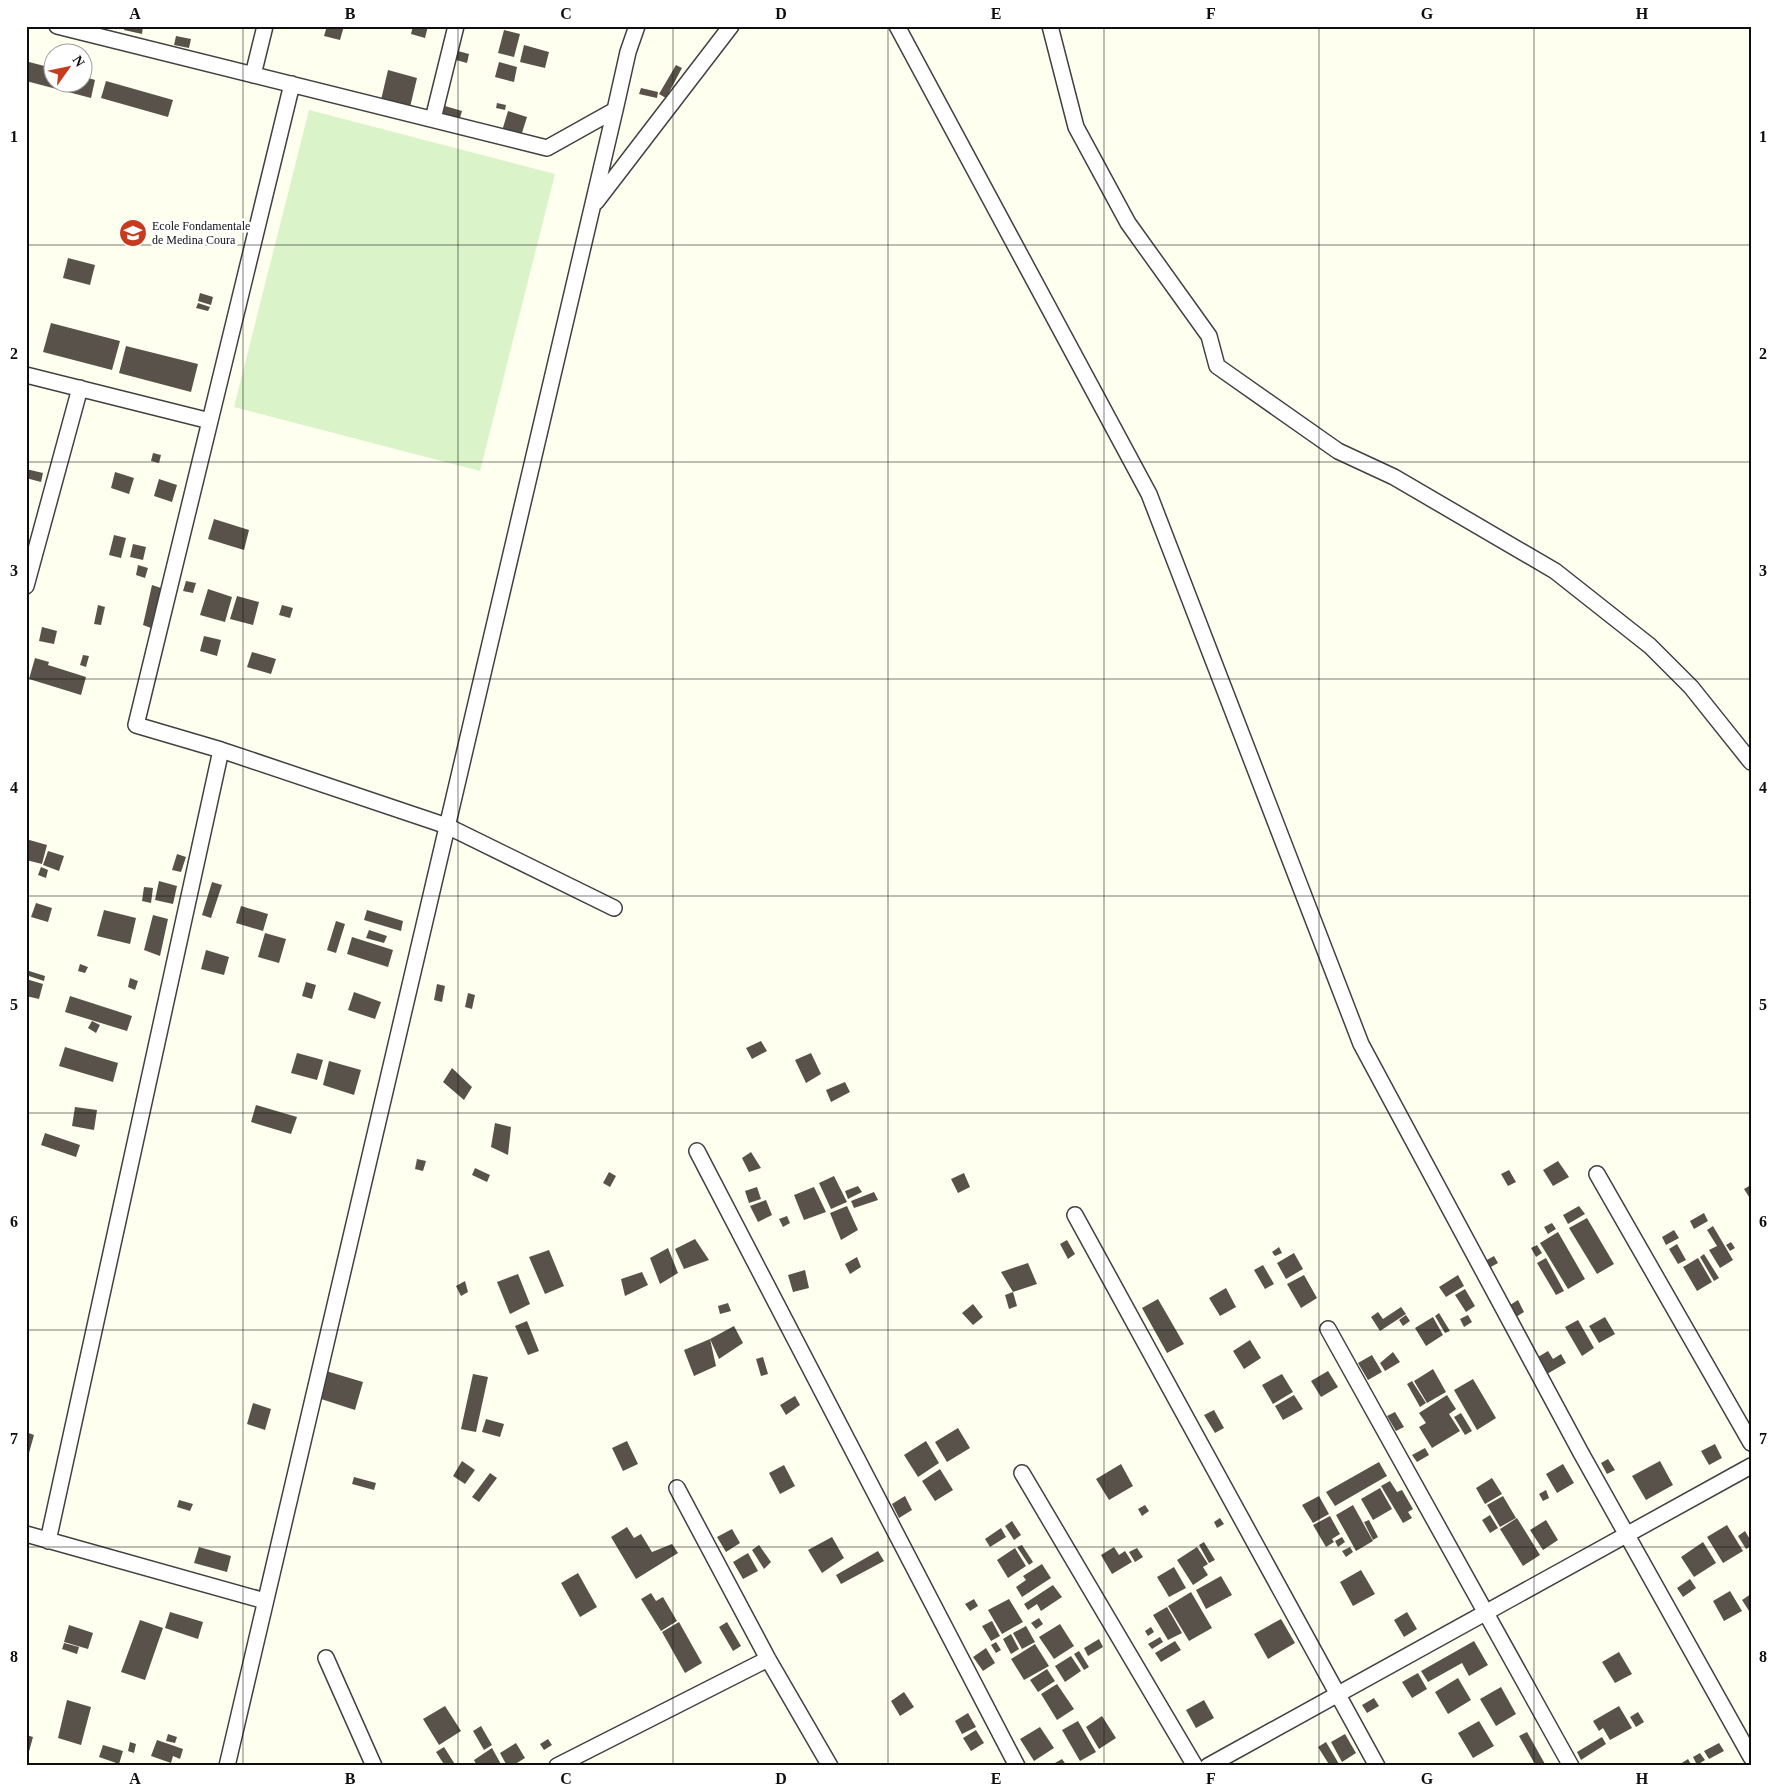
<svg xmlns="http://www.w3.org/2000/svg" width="1777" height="1792" font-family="'Times New Roman',serif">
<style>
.pitch{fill:#dbf3c9}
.building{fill:#58524a}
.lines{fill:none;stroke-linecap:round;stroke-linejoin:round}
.street-casing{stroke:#414141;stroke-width:18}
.street{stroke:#fff;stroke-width:15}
.grid{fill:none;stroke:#0e0e0e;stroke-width:1;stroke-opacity:0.55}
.labels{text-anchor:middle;stroke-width:5;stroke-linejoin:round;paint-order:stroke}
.poi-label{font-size:12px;fill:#0e0e0e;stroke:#fff;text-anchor:start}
.neatline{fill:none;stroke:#0e0e0e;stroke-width:2}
.grid-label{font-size:16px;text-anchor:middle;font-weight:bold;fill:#0e0e0e}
</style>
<rect width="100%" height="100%" fill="#fffff0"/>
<path class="pitch" d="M309 110 555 174 480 471 234 407Z"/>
<path class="building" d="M125 26H143L142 34 124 30Z
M327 26H344L340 40 324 36Z
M413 26H428L425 38 411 34Z
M504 30 520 34 514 57 498 53Z
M176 36 191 39 189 48 174 45Z
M524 45 549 52 545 68 520 62Z
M458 51 469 54 467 63 456 60Z
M29 62 52 68V82H82V76L95 80 91 98 26 81Z
M499 62 517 67 514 82 495 77Z
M676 65 682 68 666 98 659 94Z
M388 70 417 78 410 107 381 100Z
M106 81 173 100 168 117 101 98Z
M641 88 658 92 657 98 639 94Z
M497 103 506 105 505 110 496 108Z
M445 106 462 111 460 118 443 114Z
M508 111 527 117 521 136 502 131Z
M68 258 95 265 90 285 63 278Z
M200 293 213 297 211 305 198 301Z
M198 303 210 307 208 311 196 308Z
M51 323 120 341 112 370 43 352Z
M126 346 198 364 191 392 119 373Z
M153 453 161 455 159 463 151 461Z
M26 469 43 473 41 482 26 478Z
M115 472 134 478 129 494 111 488Z
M159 479 177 485 172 502 154 496Z
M214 519 249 530 244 550 208 539Z
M114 535 126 538 121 558 109 555Z
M133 544 146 547 143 560 130 557Z
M138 565 148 568 145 578 136 575Z
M186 581 196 583 193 593 183 591Z
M152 585 161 588 151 628 143 625Z
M208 589 232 597 225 622 200 615Z
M237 596 259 602 253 625 230 619Z
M98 605 105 607 101 625 94 624Z
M282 605 293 608 290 618 279 615Z
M42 627 57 631 54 644 39 641Z
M204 636 221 640 217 656 200 651Z
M252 652 276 659 271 674 247 667Z
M83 655 89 656 86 667 80 665Z
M35 658 49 662 48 665 86 677 81 695 29 679Z
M26 839 47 845 42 864 26 860Z
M48 851 64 856 59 871 43 865Z
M177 854 186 857 181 872 172 870Z
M41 867 48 870 46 878 38 875Z
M159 881 177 886 173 904 155 900Z
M212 882 222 885 211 918 202 915Z
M144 887 153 888 151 903 142 901Z
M36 903 52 908 48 922 31 917Z
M241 906 268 914 263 931 236 923Z
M104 910 136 918 130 944 97 936Z
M367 910 403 921 401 931 364 920Z
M153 915 168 919 160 956 144 950Z
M336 921 345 924 336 953 327 950Z
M369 930 387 936 384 943 366 938Z
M265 933 286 939 279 963 258 957Z
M352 937 393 950 388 967 347 954Z
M206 950 229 957 224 975 201 969Z
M80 964 88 967 85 973 78 971Z
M26 970 45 976 44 981 26 975Z
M130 978 138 981 135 990 128 987Z
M26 979 43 984 39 999 26 996Z
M306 982 316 985 312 999 302 996Z
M437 984 445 986 442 1002 434 1000Z
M354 992 381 1002 375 1019 348 1010Z
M468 993 475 995 472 1009 465 1007Z
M70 996 132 1016 127 1031 65 1012Z
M92 1021 100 1025 96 1033 88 1028Z
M761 1041 767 1051 752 1059 746 1048Z
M65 1047 118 1063 113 1082 59 1066Z
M297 1053 323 1060 317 1080 291 1073Z
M811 1053 821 1074 806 1083 795 1060Z
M329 1061 361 1070 354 1095 323 1085Z
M452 1068 472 1087 464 1100 443 1082Z
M845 1082 850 1092 831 1102 826 1090Z
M256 1105 297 1117 291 1134 251 1122Z
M75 1107 97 1110 94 1130 72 1126Z
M495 1123 511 1127 508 1155 491 1147Z
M45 1133 80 1145 76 1157 41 1145Z
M751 1152 761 1168 749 1172 742 1158Z
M417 1159 426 1161 423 1171 415 1169Z
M1558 1161 1569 1177 1553 1186 1543 1170Z
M475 1168 490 1175 487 1182 472 1175Z
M1509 1170 1516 1182 1508 1186 1501 1174Z
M609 1172 616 1176 610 1187 603 1183Z
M964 1173 970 1187 958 1193 951 1179Z
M834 1176 847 1202 831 1209 819 1183Z
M1751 1185V1200L1744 1189Z
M858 1186 862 1192 848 1199 845 1191Z
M757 1187 761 1199 749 1203 745 1191Z
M814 1187 826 1212 804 1220 794 1195Z
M874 1192 878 1200 854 1208 851 1201Z
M766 1200 772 1215 758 1222 750 1206Z
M847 1206 858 1230 841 1240 830 1213Z
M1579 1206 1585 1214 1568 1224 1563 1215Z
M1704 1213 1708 1221 1694 1229 1690 1221Z
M787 1216 790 1223 783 1227 779 1219Z
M1587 1218 1614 1264 1597 1274 1569 1228Z
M1552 1223 1556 1229 1548 1234 1544 1227Z
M1713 1226 1733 1260 1720 1268 1709 1250 1717 1246 1707 1230Z
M1674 1230 1679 1238 1666 1245 1662 1237Z
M1558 1232 1585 1279 1568 1289 1540 1243Z
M695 1239 709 1260 684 1269 675 1249Z
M1067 1240 1075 1254 1068 1259 1060 1244Z
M1731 1242 1735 1248 1730 1251 1726 1245Z
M1677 1244 1686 1260 1678 1264 1669 1249Z
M1537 1245 1542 1253 1536 1257 1531 1248Z
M1279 1247 1282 1253 1275 1256 1272 1252Z
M668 1248 678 1273 660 1284 650 1258Z
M549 1250 564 1286 545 1294 529 1257Z
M1294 1253 1303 1269 1286 1279 1277 1263Z
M1704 1254 1719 1278 1714 1281 1700 1257Z
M1494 1256 1498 1263 1489 1268 1485 1261Z
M857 1257 861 1267 850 1274 845 1264Z
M1546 1258 1564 1291 1556 1295 1537 1263Z
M1698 1258 1712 1282 1697 1291 1683 1267Z
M1028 1263 1037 1284 1013 1292 1001 1272Z
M1263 1265 1274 1284 1265 1289 1254 1270Z
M805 1270 809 1288 793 1292 788 1275Z
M642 1272 648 1285 625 1296 621 1279Z
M518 1274 530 1304 510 1314 497 1282Z
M1304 1275 1317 1298 1301 1308 1287 1284Z
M1458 1275 1464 1286 1446 1297 1439 1287Z
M465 1281 468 1292 461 1296 456 1286Z
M1226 1288 1236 1307 1220 1316 1209 1298Z
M1465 1289 1475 1306 1466 1312 1455 1295Z
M1013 1292 1017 1306 1009 1309 1005 1295Z
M1158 1299 1184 1344 1167 1353 1142 1308Z
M1518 1300 1524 1312 1516 1317 1510 1305Z
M728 1303 731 1311 720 1314 718 1306Z
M973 1304 983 1317 973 1325 962 1313Z
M1401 1307 1406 1314 1380 1331 1371 1317 1378 1312 1383 1319Z
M1439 1313 1450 1331 1445 1333 1435 1316Z
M1406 1315 1410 1321 1403 1326 1399 1320Z
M1468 1315 1472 1322 1464 1327 1460 1319Z
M1433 1317 1443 1335 1426 1346 1415 1328Z
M1605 1317 1615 1334 1599 1343 1589 1326Z
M1578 1320 1594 1348 1582 1356 1565 1327Z
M527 1321 539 1351 528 1355 515 1326Z
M734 1326 743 1343 719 1359 710 1339Z
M710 1339 716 1366 694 1376 684 1350Z
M1250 1340 1261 1358 1244 1369 1233 1351Z
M1548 1351 1553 1359 1561 1354 1566 1363 1547 1374 1538 1357Z
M1393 1352 1400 1362 1385 1371 1380 1363Z
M1372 1355 1382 1372 1368 1380 1358 1363Z
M763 1357 768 1374 761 1376 756 1359Z
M1433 1369 1446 1392 1427 1403 1414 1381Z
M326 1371 363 1382 355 1410 318 1398Z
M1328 1371 1338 1387 1321 1397 1311 1381Z
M473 1374 488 1377 476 1432 461 1429Z
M1282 1374 1293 1392 1273 1404 1262 1385Z
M1473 1379 1496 1418 1477 1430 1454 1390Z
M1412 1381 1426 1403 1420 1407 1407 1384Z
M1294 1395 1303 1409 1283 1420 1275 1406Z
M1447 1395 1456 1409 1449 1414 1460 1431 1432 1448 1419 1427 1426 1423 1419 1413Z
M795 1396 800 1405 786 1415 780 1405Z
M253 1403 271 1409 265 1430 247 1424Z
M1214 1410 1224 1428 1215 1433 1204 1415Z
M1395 1412 1404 1427 1396 1431 1387 1416Z
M1461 1413 1472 1431 1465 1435 1454 1417Z
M486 1419 504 1424 500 1437 482 1432Z
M958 1428 970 1448 947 1462 935 1442Z
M26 1432 34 1435 29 1453 26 1452Z
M627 1441 638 1464 623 1471 612 1448Z
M926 1441 939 1463 918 1477 904 1455Z
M1715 1444 1722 1458 1709 1465 1701 1451Z
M1425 1448 1429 1455 1417 1462 1412 1455Z
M1608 1459 1615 1470 1607 1474 1601 1463Z
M462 1461 475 1470 465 1484 453 1476Z
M1660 1461 1673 1485 1646 1500 1632 1476Z
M1379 1462 1387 1476 1335 1506 1326 1492Z
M1121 1464 1133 1486 1109 1500 1096 1479Z
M1563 1464 1574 1483 1557 1493 1546 1474Z
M784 1465 795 1486 780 1494 769 1473Z
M940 1469 953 1490 935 1501 922 1481Z
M490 1473 497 1478 479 1502 472 1497Z
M354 1477 376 1483 374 1490 352 1484Z
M1492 1478 1502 1494 1485 1504 1476 1488Z
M1390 1481 1397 1492 1402 1490 1413 1509 1408 1512 1412 1518 1403 1523 1381 1486Z
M1380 1488 1392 1509 1373 1520 1361 1499Z
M1546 1490 1549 1498 1543 1501 1539 1494Z
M905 1496 912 1510 899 1518 892 1504Z
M1319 1496 1329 1514 1313 1523 1302 1505Z
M1503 1496 1516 1518 1500 1527 1487 1505Z
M179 1500 193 1504 190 1511 177 1507Z
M1145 1505 1149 1511 1142 1516 1138 1509Z
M1353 1505 1373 1541 1356 1551 1336 1515Z
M1490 1515 1498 1528 1490 1533 1482 1520Z
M1330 1516 1340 1534 1332 1539 1334 1542 1326 1547 1313 1525Z
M1220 1518 1224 1524 1217 1528 1214 1522Z
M1517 1518 1540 1555 1523 1566 1500 1529Z
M1369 1520 1378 1537 1373 1540 1364 1522Z
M1546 1520 1558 1540 1543 1550 1530 1530Z
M1012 1521 1021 1535 1014 1540 1005 1526Z
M1727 1525 1743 1551 1723 1563 1707 1537Z
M627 1527 634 1538 641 1534 652 1552 672 1544 678 1553 636 1579 611 1537Z
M1001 1528 1006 1537 990 1547 985 1539Z
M732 1529 740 1543 726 1552 717 1537Z
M1745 1531 1751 1541V1546L1746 1549 1738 1536Z
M832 1537 844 1558 822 1573 808 1550Z
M1342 1537 1345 1542 1338 1547 1335 1541Z
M1204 1542 1215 1560 1209 1563 1199 1545Z
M1703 1542 1716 1563 1694 1577 1681 1557Z
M759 1545 771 1562 764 1569 752 1550Z
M1022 1545 1033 1562 1029 1565 1017 1547Z
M199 1547 231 1556 227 1572 194 1563Z
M1114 1547 1119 1555 1125 1551 1132 1562 1112 1574 1101 1555Z
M1197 1547 1208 1564 1203 1567 1208 1575 1193 1585 1177 1560Z
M1350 1547 1353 1552 1346 1557 1342 1551Z
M1015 1548 1026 1566 1008 1578 997 1560Z
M1137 1548 1143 1557 1135 1562 1129 1552Z
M878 1551 884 1561 841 1584 836 1575Z
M748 1553 758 1571 743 1579 733 1562Z
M1042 1564 1051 1578 1022 1597 1016 1587 1026 1580 1023 1576Z
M1174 1567 1186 1588 1169 1597 1157 1577Z
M1361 1570 1375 1594 1353 1606 1340 1582Z
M578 1573 597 1607 580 1617 561 1583Z
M1221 1576 1232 1595 1206 1609 1196 1590Z
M1690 1579 1696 1588 1683 1597 1677 1588Z
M1053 1585 1062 1597 1041 1611 1037 1604 1028 1610 1024 1604Z
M1730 1591 1742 1611 1724 1621 1713 1601Z
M1191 1592 1212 1628 1189 1641 1168 1606Z
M651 1593 656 1601 663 1597 677 1621 661 1631 641 1599Z
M1751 1594V1614L1742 1600Z
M974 1599 978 1606 970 1611 965 1604Z
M1009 1599 1023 1622 1002 1634 988 1610Z
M1167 1607 1182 1633 1168 1640 1153 1615Z
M170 1612 203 1622 198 1639 165 1628Z
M1407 1612 1417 1629 1404 1637 1394 1620Z
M1039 1618 1043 1624 1036 1629 1031 1623Z
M1281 1619 1295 1643 1268 1659 1254 1634Z
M140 1620 163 1628 145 1680 121 1672Z
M992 1621 1000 1636 991 1641 982 1626Z
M679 1622 702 1663 685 1673 662 1632Z
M727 1622 741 1646 733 1651 719 1627Z
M1060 1624 1074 1646 1054 1659 1039 1637Z
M69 1625 93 1633 88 1649 64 1642Z
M1026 1626 1035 1642 1022 1649 1013 1633Z
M1151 1627 1154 1632 1148 1636 1145 1631Z
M1011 1634 1019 1649 1011 1654 1003 1639Z
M1160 1637 1163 1642 1152 1649 1148 1644Z
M1099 1639 1103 1647 1088 1656 1084 1648Z
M1175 1641 1181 1650 1161 1662 1155 1653Z
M1474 1641 1488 1665 1469 1676 1462 1663 1428 1682 1421 1671Z
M996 1642 1001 1650 996 1653 991 1645Z
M64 1643 79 1647 77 1654 62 1649Z
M1035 1644 1049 1666 1024 1680 1011 1659Z
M986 1648 995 1663 983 1671 973 1657Z
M1079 1651 1089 1667 1084 1670 1074 1654Z
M1619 1652 1632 1674 1615 1683 1602 1662Z
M1071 1656 1081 1671 1065 1682 1055 1666Z
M1047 1669 1055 1681 1038 1692 1030 1680Z
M1418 1673 1427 1689 1412 1698 1402 1682Z
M1458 1678 1471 1700 1448 1714 1435 1692Z
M1057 1684 1074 1709 1057 1720 1041 1694Z
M1501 1687 1516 1714 1496 1726 1480 1699Z
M904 1692 914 1707 900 1716 891 1701Z
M1374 1698 1379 1706 1367 1713 1362 1705Z
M67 1700 91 1707 81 1745 58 1738Z
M1204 1700 1214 1718 1196 1728 1186 1710Z
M445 1706 461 1731 439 1745 423 1719Z
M1619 1706 1632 1728 1610 1740 1603 1728 1599 1731 1593 1721Z
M1638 1712 1644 1722 1636 1727 1630 1717Z
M968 1713 976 1727 962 1734 955 1721Z
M1102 1716 1116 1738 1099 1749 1086 1727Z
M1078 1721 1096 1752 1080 1761 1062 1730Z
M1479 1721 1494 1746 1473 1758 1458 1733Z
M481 1726 492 1745 484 1750 473 1731Z
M1040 1727 1054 1748 1034 1761 1020 1739Z
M976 1730 984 1743 971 1751 963 1738Z
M1527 1732 1545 1764 1541 1766H1536L1519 1736Z
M168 1734 177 1737 175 1743 166 1741Z
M1345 1734 1356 1753 1342 1762 1331 1742Z
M26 1735 33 1737 27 1759H26Z
M1602 1737 1606 1744 1581 1760 1577 1752Z
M548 1739 552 1745 544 1750 540 1744Z
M157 1740 183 1749 180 1759 173 1756 171 1763 151 1756Z
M130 1742 136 1744 134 1753 128 1751Z
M1326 1742 1339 1764 1337 1766H1330L1318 1747Z
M516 1743 525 1758 512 1766H507L500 1753Z
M1719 1743 1724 1751 1709 1759 1704 1751Z
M103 1745 123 1751 119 1764 99 1757Z
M444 1747 456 1766H445L436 1752Z
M492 1748 502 1766H477L474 1760Z
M1700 1753 1705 1760 1697 1765 1693 1757Z
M1062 1759 1067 1766H1057L1055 1763Z
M1688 1759 1692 1766H1677Z"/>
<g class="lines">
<g class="street-casing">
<path id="street" d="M57 26 547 148 615 110 628 52 637 26
M897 26 1149 494 1361 1044 1581 1453 1751 1757
M1050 26 1076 127 1128 223 1209 336 1217 366 1338 451 1394 477 1555 571 1650 646 1691 687 1751 762
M253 75 265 26
M292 84 136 725 221 750 447 826 614 908
M433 119 456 26
M596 202 731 26
M26 375 210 421
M26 586 80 388
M697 1151 1017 1766
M1597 1174 1751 1443
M1075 1215 1377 1766
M1328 1329 1571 1766
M1022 1473 1195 1766
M677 1488 768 1659 830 1766
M26 1534 265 1601
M48 1541 221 750
M326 1658 374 1766
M227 1766 615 110
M557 1766 768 1659
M1208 1766 1751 1466"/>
</g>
<use href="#street" class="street"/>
</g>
<path class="grid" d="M243 26V1766M458 26V1766M673 26V1766M888 26V1766M1104 26V1766M1319 26V1766M1534 26V1766M26 245H1751M26 462H1751M26 679H1751M26 896H1751M26 1113H1751M26 1330H1751M26 1547H1751"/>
<defs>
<g id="school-disc" transform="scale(1.4375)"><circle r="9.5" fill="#c63b1e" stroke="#fff"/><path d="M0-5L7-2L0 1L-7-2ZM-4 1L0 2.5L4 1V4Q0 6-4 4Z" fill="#fff"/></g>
</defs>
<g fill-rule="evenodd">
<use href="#school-disc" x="133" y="233"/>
</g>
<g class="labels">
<g class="poi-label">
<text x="152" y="230">Ecole Fondamentale<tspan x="152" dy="14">de Medina Coura</tspan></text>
</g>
</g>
<rect width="1777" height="1792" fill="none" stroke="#ffffff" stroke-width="55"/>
<g transform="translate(68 68) rotate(57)"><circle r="24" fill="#ffffff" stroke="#9f9f9f"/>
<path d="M0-4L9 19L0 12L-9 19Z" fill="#c63b1e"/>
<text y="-8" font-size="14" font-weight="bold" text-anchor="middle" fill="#0e0e0e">N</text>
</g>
<rect x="28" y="28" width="1722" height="1736" class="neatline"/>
<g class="grid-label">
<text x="135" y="19">A</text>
<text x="350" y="19">B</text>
<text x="566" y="19">C</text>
<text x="781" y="19">D</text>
<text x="996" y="19">E</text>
<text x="1211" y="19">F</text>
<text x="1427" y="19">G</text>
<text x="1642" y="19">H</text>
<text x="14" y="142">1</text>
<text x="1763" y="142">1</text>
<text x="14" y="359">2</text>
<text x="1763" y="359">2</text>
<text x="14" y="576">3</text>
<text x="1763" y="576">3</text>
<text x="14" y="793">4</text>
<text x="1763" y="793">4</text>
<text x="14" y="1010">5</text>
<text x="1763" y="1010">5</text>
<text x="14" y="1227">6</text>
<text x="1763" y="1227">6</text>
<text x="14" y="1444">7</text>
<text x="1763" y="1444">7</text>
<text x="14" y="1662">8</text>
<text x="1763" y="1662">8</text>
<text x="135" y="1784">A</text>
<text x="350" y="1784">B</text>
<text x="566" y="1784">C</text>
<text x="781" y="1784">D</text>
<text x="996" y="1784">E</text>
<text x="1211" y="1784">F</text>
<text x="1427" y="1784">G</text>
<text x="1642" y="1784">H</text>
</g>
</svg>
